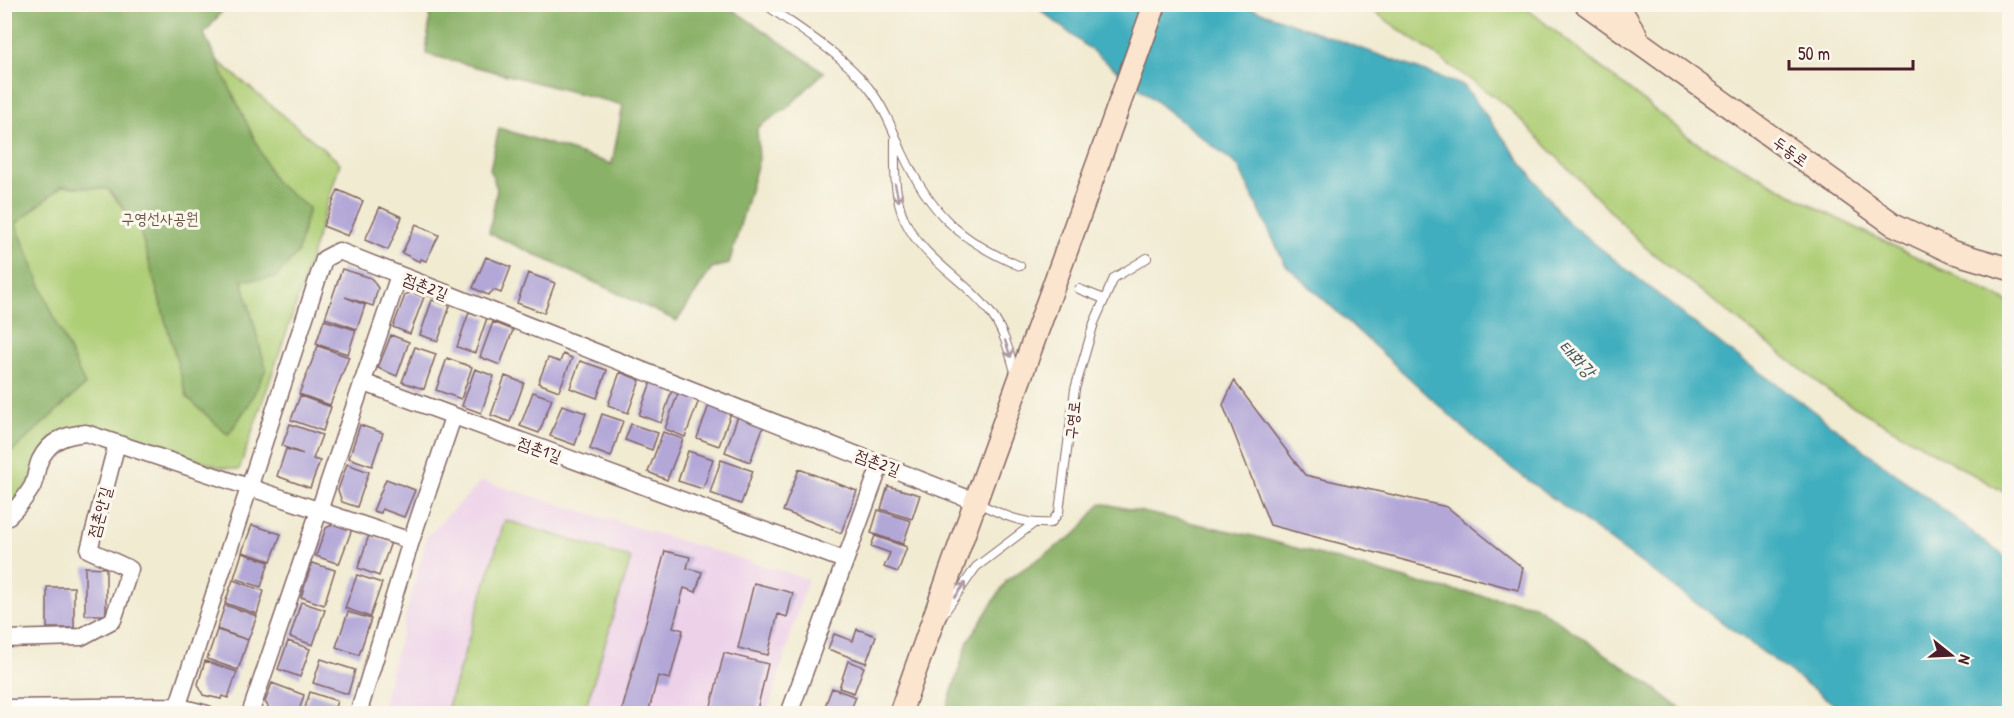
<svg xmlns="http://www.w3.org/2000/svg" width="2014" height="718" font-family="'Patrick Hand','Poor Story',sans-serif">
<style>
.built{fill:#edd1e9}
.green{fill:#aece76;stroke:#7c7650;stroke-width:1.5}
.forest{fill:#8ab167;stroke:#6a6849;stroke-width:1.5}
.water{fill:#41aebe;stroke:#466674;stroke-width:1.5}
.building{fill:#b3a7d8}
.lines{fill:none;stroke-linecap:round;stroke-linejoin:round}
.service-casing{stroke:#846665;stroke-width:10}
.minor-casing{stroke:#846665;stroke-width:19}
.secondary-casing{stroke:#846665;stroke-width:25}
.service{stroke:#fff;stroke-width:8}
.minor{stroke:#fff;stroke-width:16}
.secondary{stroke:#fce5cf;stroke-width:22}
.oneway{stroke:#ae9aa0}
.labels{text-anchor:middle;stroke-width:6;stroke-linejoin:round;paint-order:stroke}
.street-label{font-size:16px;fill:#4a1f2b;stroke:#fbf7ec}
.park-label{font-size:16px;fill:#685442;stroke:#fbf7ec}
.water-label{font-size:18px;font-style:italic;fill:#465866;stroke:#fbf7ec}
</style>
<rect width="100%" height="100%" fill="#fbf7ec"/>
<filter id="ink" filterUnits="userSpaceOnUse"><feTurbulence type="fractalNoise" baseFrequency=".0167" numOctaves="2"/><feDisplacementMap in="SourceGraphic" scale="12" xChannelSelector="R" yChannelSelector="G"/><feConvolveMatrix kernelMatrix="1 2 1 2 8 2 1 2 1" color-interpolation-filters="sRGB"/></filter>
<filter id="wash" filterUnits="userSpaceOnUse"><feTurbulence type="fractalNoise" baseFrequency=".008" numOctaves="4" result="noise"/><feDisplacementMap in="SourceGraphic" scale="24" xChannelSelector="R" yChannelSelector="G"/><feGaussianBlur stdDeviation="1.35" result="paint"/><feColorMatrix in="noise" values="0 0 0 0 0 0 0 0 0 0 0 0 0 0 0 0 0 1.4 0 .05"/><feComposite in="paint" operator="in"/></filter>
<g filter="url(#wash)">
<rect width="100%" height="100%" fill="#f1ebd2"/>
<path class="built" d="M482 481 808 579 767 713 380 714 427 536Z"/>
<path class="green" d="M5 5H151L340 163 296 305 239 470 219 467 127 436 117 443 86 433 54 442 5 520Z
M1365 5H1522L1694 141 1828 214 2009 302V495L1835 396 1646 248 1506 105Z
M505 520 631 558 584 713H446Z"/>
<path class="forest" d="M5 4 227 5 204 34 275 182 309 208 297 254 275 278 242 280 266 369 249 404 228 435 187 397 139 227 108 189 62 186 16 224 47 301 85 385 5 458Z
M726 5 824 72 787 108 757 128 759 159 729 264 712 268 677 321 489 233 497 189 490 169 499 128 612 164 623 105 426 54 431 5Z
M1101 503 1257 537 1430 586 1534 605 1645 681 1686 713H945L968 641 1007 580 1077 533Z"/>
<path class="water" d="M1034 5H1242L1464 86 1565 220 1725 348 1796 398 2009 560V713H1846L1491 453 1285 264 1238 166Z"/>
<g id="blocks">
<path class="building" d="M338 190 363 201 348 236 323 226Z
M380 207 402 217 388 250 365 240Z
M416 224 439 235 426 261 421 259 420 262 402 253Z
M486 257 511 267 501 293 494 290 488 295 473 288Z
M342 269 371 278 378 288 373 306 345 297 365 305 357 329 325 318Z
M528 273 555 283 544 313 517 303Z
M411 292 424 297 410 334 393 327 405 295Z
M432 300 450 306 438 341 420 335Z
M469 312 487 318 475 353 457 347Z
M324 320 356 330 348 354 316 344Z
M493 322 513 330 500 365 480 357Z
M391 335 409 342 397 376 378 368Z
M318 346 349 357 330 405 299 394Z
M415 347 436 354 424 389 402 382Z
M563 354 572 358 559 391 538 383 548 358 560 362Z
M447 358 472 367 461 399 436 390Z
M580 361 607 370 597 398 570 388Z
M475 369 494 376 481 413 462 406Z
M620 372 640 380 628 413 608 405Z
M505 376 524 383 510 422 491 415Z
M1234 381 1305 475 1447 507 1523 568 1518 590 1270 525 1223 405Z
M651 382 672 390 661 423 639 415Z
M533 392 552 399 539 433 520 426Z
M678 393 699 400 685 437 665 429Z
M300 396 331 407 323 431 291 420Z
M562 405 586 413 575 445 550 436Z
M709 405 731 413 719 446 697 438Z
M602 414 623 421 611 457 590 449Z
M738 416 764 425 750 462 725 452Z
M290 424 322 435 313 459 320 461 310 488 277 476 286 449 303 454 282 446Z
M631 424 658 433 652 450 625 440Z
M360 425 383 433 372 466 349 458Z
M663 432 683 439 667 480 648 472Z
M688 451 713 459 703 489 678 481Z
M721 460 753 471 741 504 710 493Z
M347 464 369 472 357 507 342 502 338 490Z
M799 469 857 491 841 533 783 511Z
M386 479 415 490 404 517 382 509 381 513 373 511Z
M888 486 920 495 912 519 881 509Z
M878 510 911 521 903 544 871 533Z
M335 523 352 529 339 564 316 556 326 528Z
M252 525 281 534 271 561 242 552Z
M369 535 391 542 379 576 358 568Z
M875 536 907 547 898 572 884 567 890 553 871 546Z
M665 551 690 557 687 568 702 572 696 592 684 588 673 627 683 630 670 679 658 676 648 714H621Z
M242 553 269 562 261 587 234 578Z
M312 563 335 570 324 605 301 597Z
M85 567 106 568V615H85Z
M357 575 382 583 370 617 345 608Z
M233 580 264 591 257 614 225 603Z
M754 583 793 593 787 617 778 614 768 655 738 648Z
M47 587H74V628H47Z
M301 602 325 610 313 645 290 637Z
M225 605 257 616 248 640 217 629Z
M348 612 371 619 359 655 336 647Z
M857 629 876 636 866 663 828 649 834 634 853 641Z
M217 630 248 640 238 670 207 659Z
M288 641 310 649 300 677 278 669Z
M724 653 768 664 756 714H709Z
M321 659 355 670 348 694 313 683Z
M205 661 237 672 228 698 222 696 221 699 203 695 198 684Z
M848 661 864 667 854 693 839 688Z
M272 683 304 695 298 714H273L265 702Z
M832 688 856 697 849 714H822Z
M310 692 337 701 333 714H303Z"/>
</g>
</g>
<g filter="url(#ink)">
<use href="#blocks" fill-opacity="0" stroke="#846665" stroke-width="1.5"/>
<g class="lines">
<g class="service-casing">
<path id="service" d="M765 4C800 30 841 53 868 87 883 105 893 130 902 152 930 212 958 240 1020 266
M895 139C895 166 893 195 905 221 924 261 967 280 992 315 1005 333 1010 355 1016 375
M1079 289 1104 299
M976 502C1000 514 1023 525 1051 523L1059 512 1075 389 1094 323 1114 278 1147 258
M944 613 976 567 1033 524"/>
</g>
<g class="minor-casing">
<path id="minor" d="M362 382 844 560
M4 520C16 510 24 500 32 487 36 479 36 469 40 460 50 440 65 435 86 433L411 541 358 714
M411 541 453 417
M4 639 81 637 113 620 130 569 89 550 117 443
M4 708 176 706 207 714
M175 714 324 259 339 251 974 501
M250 714 399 275
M789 714 881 463"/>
</g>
<g class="secondary-casing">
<path id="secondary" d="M1586 4 1893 224 1952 252 2010 269
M1617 4 1636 35
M900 714C983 476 1071 241 1155 4"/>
</g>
<use href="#service" class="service"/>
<use href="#minor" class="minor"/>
<use href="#secondary" class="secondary"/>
</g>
<defs><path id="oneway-shaft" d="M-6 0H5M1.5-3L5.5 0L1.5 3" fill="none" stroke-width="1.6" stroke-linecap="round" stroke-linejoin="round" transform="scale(1.5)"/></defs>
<g class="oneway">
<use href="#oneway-shaft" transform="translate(897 193) rotate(77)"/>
<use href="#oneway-shaft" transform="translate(1008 349) rotate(71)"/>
<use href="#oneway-shaft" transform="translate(960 590) rotate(-55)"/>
</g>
</g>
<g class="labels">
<g class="street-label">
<text transform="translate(1791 151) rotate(36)" y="6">두동로</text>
<text transform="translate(426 286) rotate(22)" y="6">점촌2길</text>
<text transform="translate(1072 420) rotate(-84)" y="6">구영로</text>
<text transform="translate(540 449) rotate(20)" y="6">점촌1길</text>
<text transform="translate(878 462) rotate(21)" y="6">점촌2길</text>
<text transform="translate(99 512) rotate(-75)" y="6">점촌안길</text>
</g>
<g class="park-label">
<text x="160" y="224">구영선사공원</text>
</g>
<g class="water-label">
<text transform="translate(1577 359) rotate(46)" y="6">태화강</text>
</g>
</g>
<rect width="2014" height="718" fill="none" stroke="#fbf7ec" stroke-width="24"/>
<g transform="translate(1951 655) rotate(108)" stroke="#fbf7ec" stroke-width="4.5" paint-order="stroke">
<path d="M0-4.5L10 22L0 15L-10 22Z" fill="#4a1f2b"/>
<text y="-9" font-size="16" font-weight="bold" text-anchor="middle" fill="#4a1f2b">N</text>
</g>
<path d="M1789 60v9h124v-9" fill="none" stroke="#4a1f2b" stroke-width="3"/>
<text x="1798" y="60" font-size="18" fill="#4a1f2b" stroke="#fbf7ec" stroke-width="4.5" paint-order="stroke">50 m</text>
</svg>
